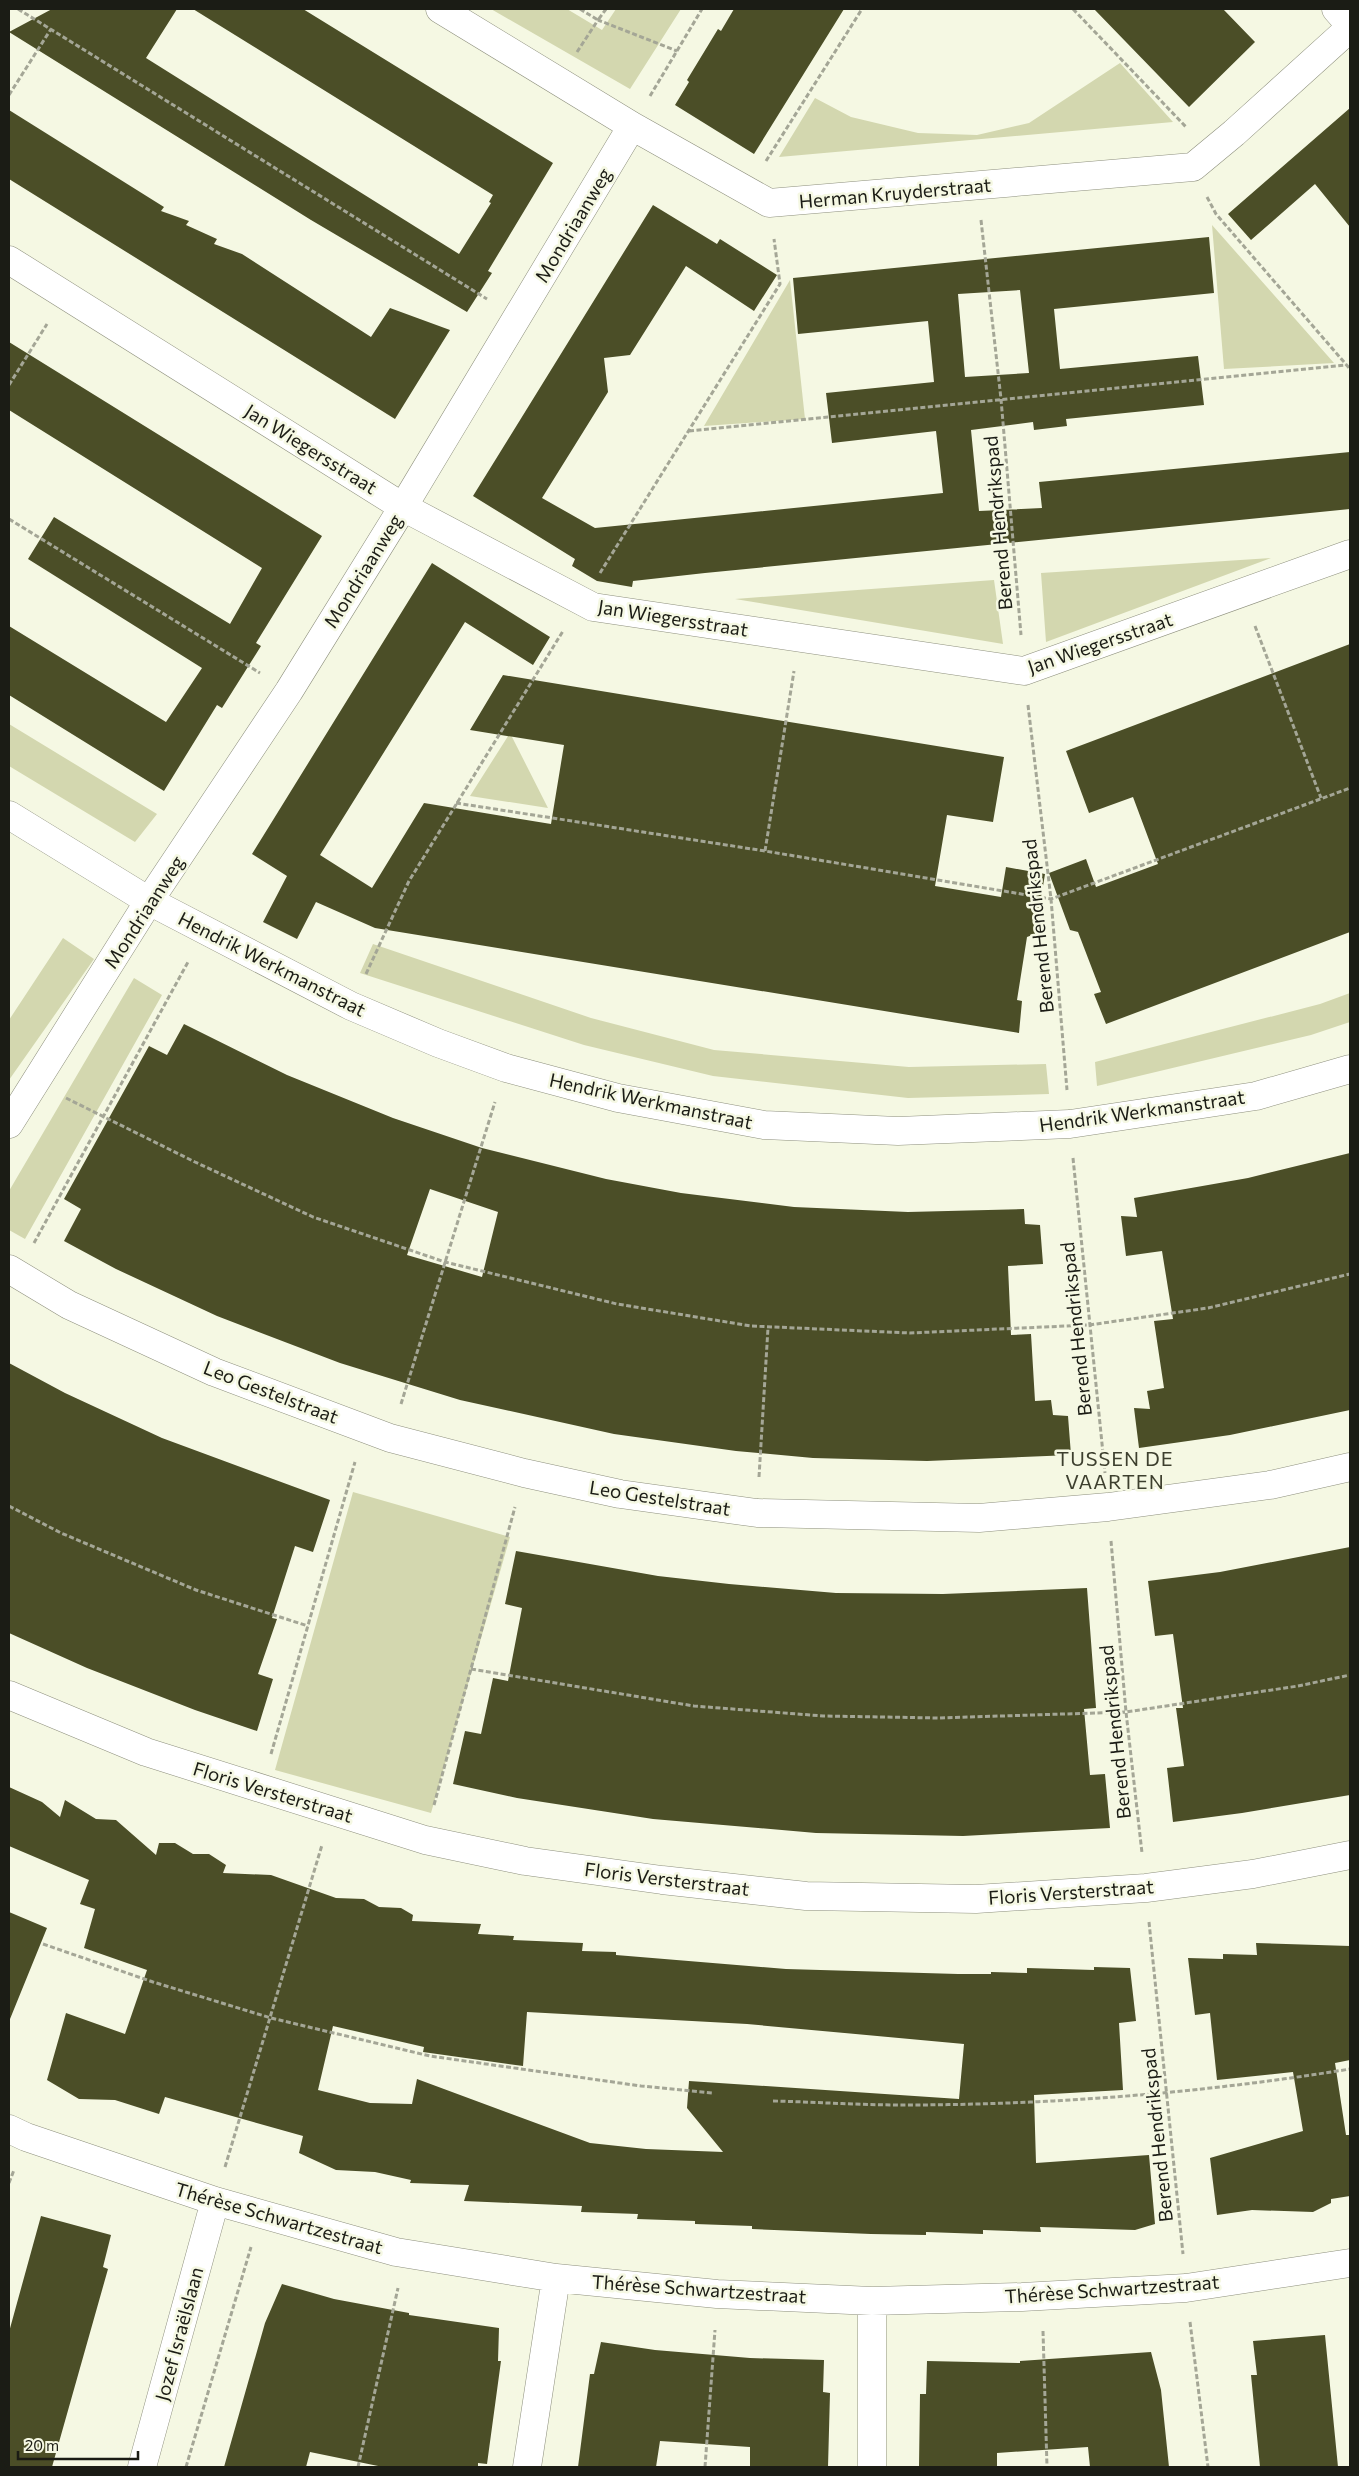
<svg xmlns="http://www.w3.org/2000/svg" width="1359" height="2476" font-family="Commissioner,sans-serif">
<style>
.green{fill:#d3d7af}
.building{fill:#4b4e27;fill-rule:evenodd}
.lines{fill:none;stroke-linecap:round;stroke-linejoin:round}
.minor-casing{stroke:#8e907e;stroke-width:29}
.path{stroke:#a4a696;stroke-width:3;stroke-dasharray:5 2.5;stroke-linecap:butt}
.minor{stroke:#fff;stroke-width:28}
.labels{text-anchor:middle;stroke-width:5;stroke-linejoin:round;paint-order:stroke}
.street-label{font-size:19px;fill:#1b1c15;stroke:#f5f8e3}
.neighbourhood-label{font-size:20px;letter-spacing:1px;fill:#3d3f2e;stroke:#f5f8e3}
</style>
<rect width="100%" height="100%" fill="#f5f8e3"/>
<path class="green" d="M491 9H567L602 30 616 9H681L630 89Z
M1120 63 1173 122 779 157 815 98 851 117 918 133 977 135 1029 123Z
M1212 225 1334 363 1224 369Z
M790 280 805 419 704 426Z
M1271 558 1046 642 1041 573Z
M994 580 1003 644 735 599Z
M9 724 157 814 135 842 9 766Z
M510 733 548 808 470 796Z
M63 938 94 959 9 1080V1020Z
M373 944 591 1018 714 1050 909 1067 1046 1064 1049 1094 908 1098 713 1076 584 1045 360 973Z
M134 978 162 995 25 1239 9 1230V1191Z
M1350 993V1022L1311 1035 1097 1086 1095 1062 1320 1004Z
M353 1492 510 1537 431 1813 275 1770Z"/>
<path class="building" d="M52 9H177L146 58 459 254 491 203 489 202 493 195 193 9H303L553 163 488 271 492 273 467 312 311 220 9 32Z
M734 9H844L754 154 675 105 689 82 687 80 718 29 721 31Z
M1094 9H1223L1255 42 1189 107Z
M1350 108V227L1315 184 1251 240 1228 214Z
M9 110 164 207 161 211 189 221 186 225 217 239 214 244 242 254 371 337 390 308 450 330 395 419 9 179Z
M653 205 717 244 720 239 777 275 754 311 686 266 630 355 604 358 608 392 542 498 595 528 943 493 936 431 832 443 826 393 934 382 928 321 798 334 793 278 1209 237 1214 293 1054 309 1060 369 1198 356 1204 405 1066 419 1067 426 1034 430 1033 422 971 430 979 511 1042 508 1039 482 1350 452V509L705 573 633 581 632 587 597 581 572 566 575 559 473 496ZM1020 290 1029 373 965 377 958 294Z
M9 342 322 536 256 643 261 646 222 708 217 705 164 791 9 695V626L166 722 202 668 28 559 54 517 230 624 262 568 9 410Z
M432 563 550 637 533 665 465 622 320 855 372 888 424 803 551 824 564 745 470 730 503 675 1004 757 993 822 947 815 935 886 1001 897 1006 867 1045 874 1035 934 1027 937 1017 1000 1022 1001 1019 1033 375 928 316 902 297 939 263 922 287 876 252 854Z
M1350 644V932L1106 1024 1094 994 1101 992 1078 932 1070 930 1049 873 1086 859 1096 887 1158 864 1133 797 1089 813 1066 751Z
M184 1024 287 1075 393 1118 482 1148 606 1179 681 1193 794 1207 908 1212 1024 1209 1025 1224 1040 1225 1043 1264 1008 1266 1011 1335 1031 1334 1035 1401 1051 1400 1053 1415 1068 1416 1071 1455 927 1461 813 1458 736 1451 614 1434 460 1400 340 1363 217 1316 116 1269 64 1241 81 1209 64 1199 149 1046 167 1055ZM430 1189 498 1212 482 1277 407 1255Z
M1350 1153V1410L1230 1435 1139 1448 1134 1408 1150 1409 1147 1391 1164 1388 1154 1321 1173 1319 1162 1251 1126 1256 1121 1216 1137 1217 1134 1198 1248 1178Z
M9 1363 65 1393 162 1438 330 1500 313 1552 295 1546 272 1618 277 1619 258 1674 273 1679 257 1731 195 1710 87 1668 9 1633Z
M1350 1547V1795L1242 1813 1173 1822 1167 1768 1184 1766 1176 1708H1183L1173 1634 1155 1636 1148 1581 1220 1572Z
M516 1551 658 1576 729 1584 836 1593 943 1594 1087 1588 1096 1708 1084 1709 1090 1775 1105 1774 1110 1828 963 1836 816 1833 653 1819 517 1798 453 1784 465 1731 481 1734 493 1678 508 1681 522 1608 505 1604Z
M9 1787 42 1802 60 1817 65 1800 96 1819 116 1820 156 1855 159 1843H175L193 1854H209L226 1865 223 1873 271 1875 336 1898 364 1899 379 1907 401 1908 413 1915 412 1921 481 1924 478 1934 514 1936 513 1940 583 1943 582 1951 616 1952V1955L786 1969 958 1974H991V1972L1027 1973V1968L1094 1970V1967L1130 1968 1136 2021 1119 2023 1123 2090 1034 2095 1036 2163 1149 2155 1155 2224 1135 2230 1040 2227 1041 2232 983 2230V2234L926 2232V2235L871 2234 752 2229V2226L695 2224V2221L637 2219 638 2214 581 2212 582 2206 464 2201 469 2185 410 2183 411 2180 375 2172 336 2170 299 2153 303 2136 165 2097 159 2114 115 2100 79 2099 47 2080 66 2013 125 2034 147 1970 84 1948 95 1909 80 1904 89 1880 9 1846ZM527 2012 747 2024 964 2044 959 2099 689 2081 687 2108 723 2152 646 2149 590 2143 417 2079 412 2104 370 2103 318 2090 333 2026 424 2047 423 2052 523 2066Z
M9 1912 47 1928 10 2019H9Z
M1256 1943 1350 1946V2060L1335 2063 1346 2135H1350V2196L1331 2199V2203L1313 2212 1252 2210 1217 2215 1210 2158 1303 2131 1293 2072 1217 2080 1210 2013 1195 2015 1188 1958 1223 1959V1954L1257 1955Z
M41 2216 111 2235 103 2267 108 2269 52 2467H9V2332Z
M282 2284 334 2299 409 2313V2315L499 2328 498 2361H501L487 2464 478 2463V2467H383L310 2452 306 2467H224L265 2323Z
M1325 2335 1338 2467H1260L1251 2375H1257L1253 2341Z
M601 2342 655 2350 750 2358 824 2360 823 2392 830 2393 828 2467H750V2447L660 2441 656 2467H578L590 2374H594Z
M1151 2352 1161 2390 1169 2467H1090L1088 2447 997 2453V2467H919L920 2394H926L927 2361 1020 2363V2361Z"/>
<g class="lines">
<g class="minor-casing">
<path id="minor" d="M440 9 632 126 769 203 1193 167 1234 133 1350 28
M1336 9 1350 25
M9 260 403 507 593 607 1024 671 1350 554
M9 815 149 901 351 1006 438 1043 506 1068 618 1098 764 1125 898 1131 1070 1124 1256 1096 1350 1069
M9 1124 149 901 289 691 403 507 632 126
M9 1269 69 1305 214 1372 390 1438 524 1473 620 1494 757 1513 979 1518 1108 1507 1270 1485 1350 1467
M9 1695 146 1752 425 1840 525 1861 662 1880 806 1896 976 1899 1146 1888 1253 1874 1350 1855
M9 2129 26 2137 215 2201 396 2252 556 2278 717 2294 872 2301 1022 2297 1186 2288 1350 2263
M142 2467 215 2201
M527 2467 556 2278
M872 2467V2301"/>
</g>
<path class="path" d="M18 9 487 299
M580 9 598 20 606 9
M1073 9 1187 128
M577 52 598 20 677 51
M9 95 51 29
M650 96 702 9
M766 161 862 9
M1207 197 1216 214 1350 369
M981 220 1001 399 1021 635
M9 385 47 324
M689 431 1346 365
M9 519 260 673
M600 573 780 284 774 239
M1255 626 1321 798
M1028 705 1051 899 1067 1090
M456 803 765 851 1051 899 1350 788
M765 851 794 671
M366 974 409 881 563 631
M66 1098 195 1162 313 1217 445 1262 617 1304 751 1326 910 1333 1089 1325 1208 1308 1350 1274
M1073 1158 1105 1473
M34 1243 188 962
M401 1404 495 1102
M759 1477 768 1328
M9 1506 61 1533 196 1590 308 1626
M1111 1541 1126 1712 1142 1853
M471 1669 694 1706 823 1716 939 1718 1126 1712 1298 1686 1350 1675
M271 1754 355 1462
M434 1805 515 1507
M1149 1922 1183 2254
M43 1944 153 1982 271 2018 430 2056 641 2086 712 2093
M773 2101C816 2102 859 2105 902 2105 1052 2105 1202 2093 1350 2069
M225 2167 322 1845
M9 2183 14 2170
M1190 2322 1208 2467
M1043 2331 1047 2467
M186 2467 251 2247
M358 2467 398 2288
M705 2467 715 2330"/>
<use href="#minor" class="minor"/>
</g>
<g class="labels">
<g class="street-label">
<text transform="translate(895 193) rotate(-5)" y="7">Herman Kruyderstraat</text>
<text transform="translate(573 225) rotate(-59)" y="7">Mondriaanweg</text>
<text transform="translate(311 449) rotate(32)" y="7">Jan Wiegersstraat</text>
<text transform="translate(998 523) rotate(-95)" y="7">Berend Hendrikspad</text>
<text transform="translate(363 571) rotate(-58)" y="7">Mondriaanweg</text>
<text transform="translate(673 618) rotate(9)" y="7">Jan Wiegersstraat</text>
<text transform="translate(1100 643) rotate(-19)" y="7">Jan Wiegersstraat</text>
<text transform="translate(144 912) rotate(-57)" y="7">Mondriaanweg</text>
<text transform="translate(1038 926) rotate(-96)" y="7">Berend Hendrikspad</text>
<text transform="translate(272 964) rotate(27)" y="7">Hendrik Werkmanstraat</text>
<text transform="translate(651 1101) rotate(12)" y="7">Hendrik Werkmanstraat</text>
<text transform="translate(1142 1111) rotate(-8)" y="7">Hendrik Werkmanstraat</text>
<text transform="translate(1076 1329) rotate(-96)" y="7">Berend Hendrikspad</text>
<text transform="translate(271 1392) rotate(21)" y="7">Leo Gestelstraat</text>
<text transform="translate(660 1498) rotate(9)" y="7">Leo Gestelstraat</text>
<text transform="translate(1115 1732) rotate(-96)" y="7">Berend Hendrikspad</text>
<text transform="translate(273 1792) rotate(17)" y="7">Floris Versterstraat</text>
<text transform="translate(667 1879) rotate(7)" y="7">Floris Versterstraat</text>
<text transform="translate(1071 1892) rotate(-4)" y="7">Floris Versterstraat</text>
<text transform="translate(1157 2135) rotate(-96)" y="7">Berend Hendrikspad</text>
<text transform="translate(279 2218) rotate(16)" y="7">Thérèse Schwartzestraat</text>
<text transform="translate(699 2289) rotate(4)" y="7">Thérèse Schwartzestraat</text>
<text transform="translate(1112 2289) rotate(-4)" y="7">Thérèse Schwartzestraat</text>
<text transform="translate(179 2334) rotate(-75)" y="7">Jozef Israëlslaan</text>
</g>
<g class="neighbourhood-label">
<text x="1115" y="1466">TUSSEN DE<tspan x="1115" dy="23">VAARTEN</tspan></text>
</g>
</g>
<rect width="1359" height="2476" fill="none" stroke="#1b1c15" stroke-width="20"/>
<path d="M18 2451v8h120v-8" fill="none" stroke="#1b1c15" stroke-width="2.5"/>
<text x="25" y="2451" font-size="15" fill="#1b1c15" stroke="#f5f8e3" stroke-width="4" paint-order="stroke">20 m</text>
</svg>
